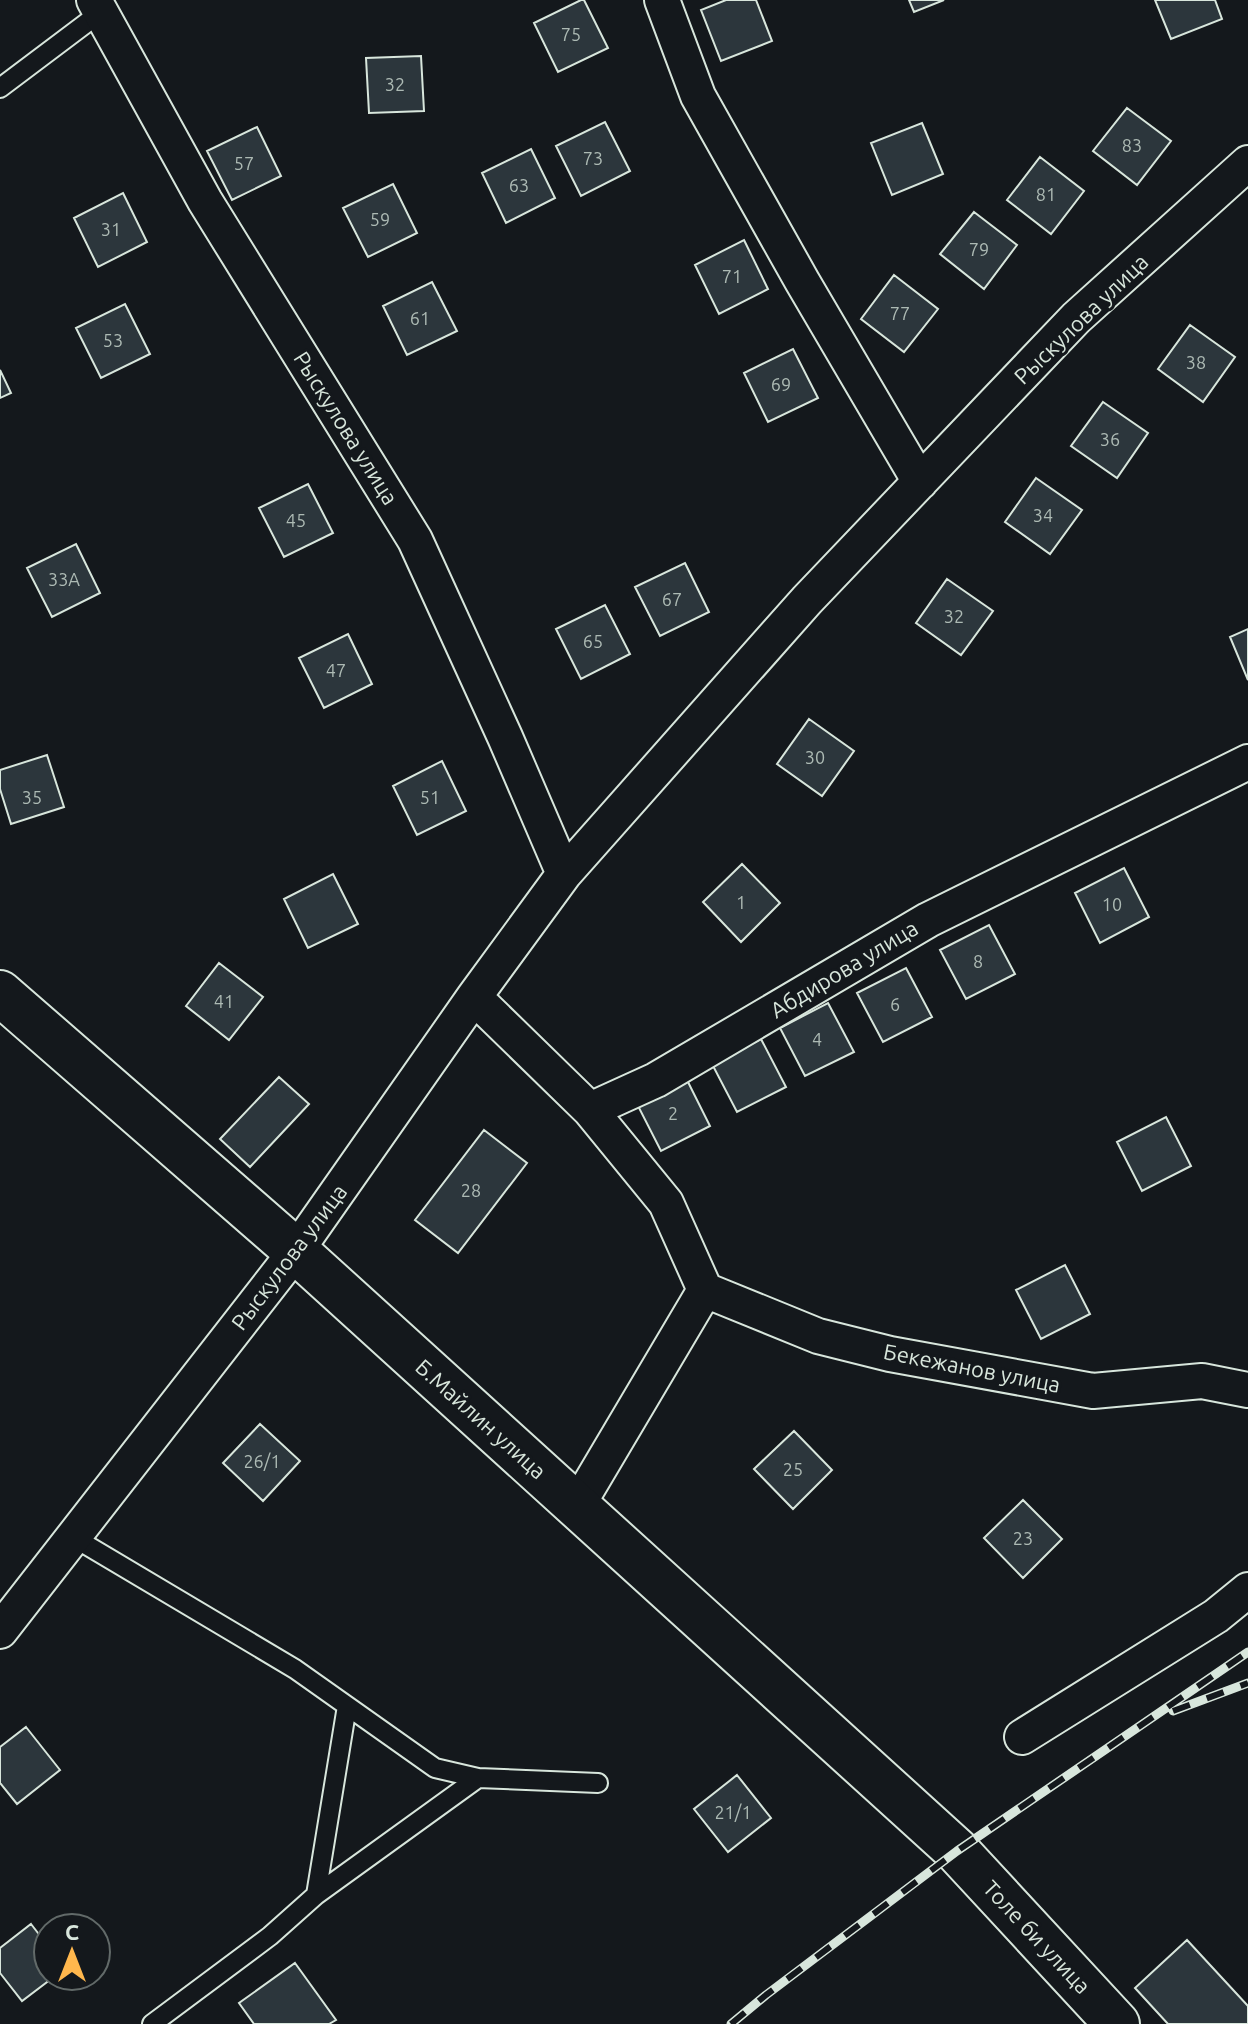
<svg xmlns="http://www.w3.org/2000/svg" width="1248" height="2024" font-family="Ubuntu,sans-serif">
<style>
.building{fill:#2c363c;stroke:#d8e6dc;stroke-width:2}
.lines{fill:none;stroke-linecap:round;stroke-linejoin:round}
.lane-casing{stroke:#d8e6dc;stroke-width:22}
.street-casing{stroke:#d8e6dc;stroke-width:38}
.secondary-casing{stroke:#d8e6dc;stroke-width:48}
.lane{stroke:#14181c;stroke-width:18}
.street{stroke:#14181c;stroke-width:34}
.secondary{stroke:#14181c;stroke-width:44}
.rail-casing{stroke:#d8e6dc;stroke-width:9}
.rail{stroke:#14181c;stroke-width:6;stroke-dasharray:18;stroke-linecap:butt}
.labels{text-anchor:middle;stroke-width:6;stroke-linejoin:round;paint-order:stroke}
.number-label{font-size:18px;fill:#adbab4}
.street-label{font-size:22px;fill:#d8e6dc;stroke:#14181c}
</style>
<rect width="100%" height="100%" fill="#14181c"/>
<path class="building" d="M581 0H584L608 48 558 72 534 23Z
M726 0H756L772 41 721 61 701 10Z
M909 0H944L914 12Z
M1155 0H1215L1222 19 1171 39Z
M421 56 424 111 369 113 366 58Z
M1127 108 1171 141 1137 185 1093 151Z
M605 122 630 171 581 196 556 146Z
M922 123 943 174 892 195 871 143Z
M257 127 281 176 232 200 207 151Z
M531 149 555 198 506 223 482 173Z
M1040 157 1084 191 1051 234 1007 200Z
M393 184 417 233 368 257 343 208Z
M123 193 147 242 98 267 74 218Z
M974 212 1017 245 984 289 940 254Z
M744 240 768 289 719 314 695 265Z
M894 275 938 309 904 352 861 319Z
M432 282 457 331 407 355 383 306Z
M125 304 150 354 101 378 76 328Z
M1190 325 1235 357 1203 402 1158 369Z
M793 349 818 398 768 422 744 373Z
M0 370 11 393 0 398Z
M1103 402 1148 433 1117 478 1071 446Z
M1036 478 1082 510 1050 554 1005 522Z
M308 484 333 533 284 557 259 508Z
M76 544 100 593 52 617 27 568Z
M685 563 709 612 660 636 635 587Z
M947 579 993 611 961 655 916 623Z
M605 605 630 654 581 679 556 629Z
M1248 629V680L1230 637Z
M348 634 372 684 324 708 299 658Z
M809 719 854 751 822 796 777 764Z
M47 755 64 807 11 824 0 789V770Z
M442 761 466 811 417 835 393 786Z
M742 864 780 903 741 942 703 902Z
M1124 868 1149 917 1100 943 1075 893Z
M333 874 358 924 308 948 284 899Z
M989 925 1015 974 966 999 940 950Z
M219 963 263 997 229 1040 186 1006Z
M906 968 932 1017 883 1042 857 993Z
M828 1003 854 1052 805 1076 780 1028Z
M761 1039 786 1087 737 1112 712 1064Z
M685 1076 710 1126 661 1151 636 1102Z
M279 1077 309 1104 250 1167 220 1139Z
M1166 1117 1191 1166 1142 1191 1117 1142Z
M484 1130 527 1163 458 1253 415 1220Z
M1065 1265 1090 1314 1041 1339 1016 1290Z
M260 1424 300 1461 263 1501 223 1463Z
M794 1431 832 1470 793 1509 754 1469Z
M1023 1500 1062 1539 1023 1578 984 1538Z
M26 1727 60 1770 17 1804 0 1783V1747Z
M737 1775 771 1818 728 1852 694 1809Z
M31 1924 48 1946V1976H55L22 2001 0 1973V1948Z
M1187 1940 1248 2006V2024H1168L1135 1988Z
M295 1963 336 2020 329 2024H254L239 2003Z"/>
<g class="lines">
<g class="lane-casing">
<path id="lane" d="M0 88 101 12
M73 1537 295 1669 435 1768 478 1778 316 1895 270 1936 152 2024
M478 1778 598 1783
M316 1895 347 1706"/>
</g>
<g class="street-casing">
<path id="street" d="M94 0 205 201 415 540 505 737 564 874
M662 0 698 96 802 281 920 482
M474 997 590 1110 656 1080 928 920 1248 762
M590 1110 666 1203 705 1290 818 1336 890 1354 1093 1391 1202 1381 1248 1390
M577 1506 705 1290
M0 1631 296 1251 474 997 564 874 807 600 1076 318 1248 163
M1022 1737 1216 1616 1248 1590"/>
</g>
<g class="secondary-casing">
<path id="secondary" d="M0 993 296 1251 957 1851 1117 2024"/>
</g>
<use href="#lane" class="lane"/>
<use href="#street" class="street"/>
<use href="#secondary" class="secondary"/>
<g class="rail-casing">
<path id="rail" d="M1173 1711 1248 1683
M731 2024 766 1995 957 1851 1248 1652"/>
</g>
<use href="#rail" class="rail"/>
</g>
<g class="labels">
<g class="number-label">
<text x="571" y="41">75</text>
<text x="395" y="91">32</text>
<text x="1132" y="152">83</text>
<text x="593" y="165">73</text>
<text x="244" y="170">57</text>
<text x="519" y="192">63</text>
<text x="1046" y="201">81</text>
<text x="380" y="226">59</text>
<text x="111" y="236">31</text>
<text x="979" y="256">79</text>
<text x="732" y="283">71</text>
<text x="900" y="320">77</text>
<text x="420" y="325">61</text>
<text x="113" y="347">53</text>
<text x="1196" y="369">38</text>
<text x="781" y="391">69</text>
<text x="1110" y="446">36</text>
<text x="1043" y="522">34</text>
<text x="296" y="527">45</text>
<text x="64" y="586">33А</text>
<text x="672" y="606">67</text>
<text x="954" y="623">32</text>
<text x="593" y="648">65</text>
<text x="336" y="677">47</text>
<text x="815" y="764">30</text>
<text x="32" y="804">35</text>
<text x="430" y="804">51</text>
<text x="741" y="909">1</text>
<text x="1112" y="911">10</text>
<text x="978" y="968">8</text>
<text x="224" y="1008">41</text>
<text x="895" y="1011">6</text>
<text x="817" y="1046">4</text>
<text x="673" y="1120">2</text>
<text x="471" y="1197">28</text>
<text x="262" y="1468">26/1</text>
<text x="793" y="1476">25</text>
<text x="1023" y="1545">23</text>
<text x="733" y="1819">21/1</text>
</g>
<g class="street-label">
<text transform="translate(1081 319) rotate(-44)" y="8">Рыскулова улица</text>
<text transform="translate(346 428) rotate(58)" y="8">Рыскулова улица</text>
<text transform="translate(844 969) rotate(-31)" y="8">Абдирова улица</text>
<text transform="translate(289 1257) rotate(-53)" y="8">Рыскулова улица</text>
<text transform="translate(972 1368) rotate(11)" y="8">Бекежанов улица</text>
<text transform="translate(481 1419) rotate(42)" y="8">Б.Майлин улица</text>
<text transform="translate(1037 1937) rotate(47)" y="8">Толе би улица</text>
</g>
</g>
<g transform="translate(72 1952)"><circle r="38" fill="#14181c" stroke="#626a69" stroke-width="2"/>
<path d="M0-6L14 30L0 20L-14 30Z" fill="#ffb74d"/>
<text y="-12" font-size="22" font-weight="bold" text-anchor="middle" fill="#d8e6dc">С</text>
</g>
</svg>
